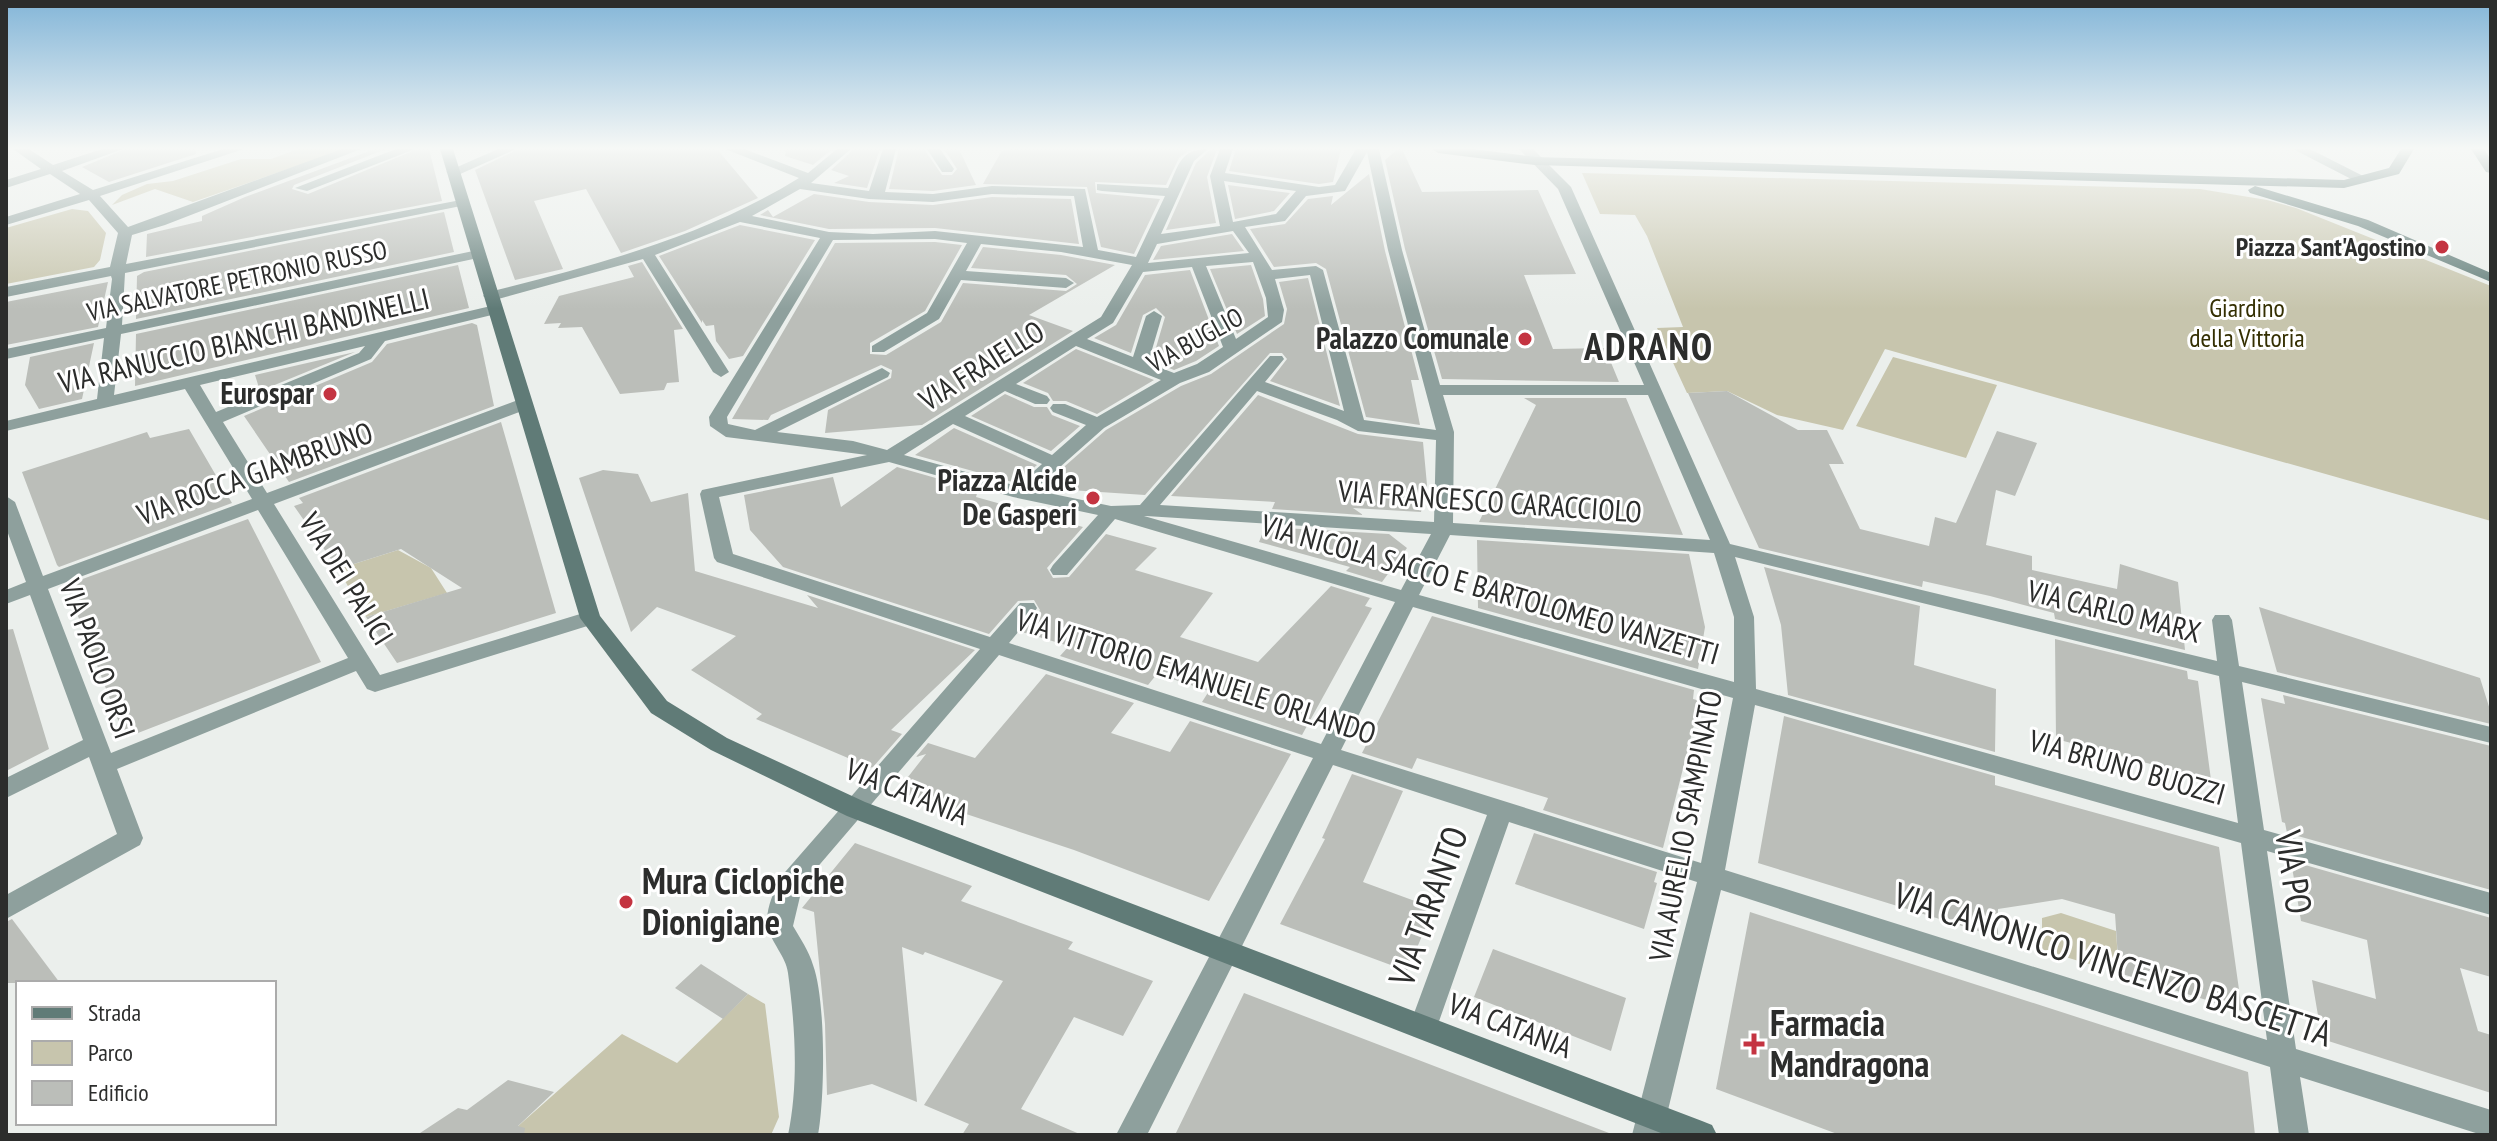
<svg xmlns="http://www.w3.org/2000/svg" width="2497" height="1141" font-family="'PT Sans Narrow',sans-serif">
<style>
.green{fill:#c7c5ad}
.building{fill:#bbbeb9}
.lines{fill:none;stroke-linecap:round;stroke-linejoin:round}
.street{fill:#8ea09d;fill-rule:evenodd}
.secondary{fill:#607b77;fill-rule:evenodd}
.poi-dot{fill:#c43441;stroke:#fff;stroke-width:3}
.labels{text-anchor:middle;stroke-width:6;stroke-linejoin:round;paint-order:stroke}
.far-poi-label{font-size:26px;font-weight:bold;fill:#2c2d2c;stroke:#fff;text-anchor:end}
.far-street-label{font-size:26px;fill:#2c2d2c;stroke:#fff}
.far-park-label{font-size:26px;fill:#342f02;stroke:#fff}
.poi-label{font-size:30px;font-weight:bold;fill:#2c2d2c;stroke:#fff;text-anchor:end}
.street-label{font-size:30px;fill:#2c2d2c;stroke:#fff}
.near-street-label{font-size:36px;fill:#2c2d2c;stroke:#fff}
.near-poi-label{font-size:36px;font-weight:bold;fill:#2c2d2c;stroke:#fff;text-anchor:start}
.district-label{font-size:38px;font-weight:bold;letter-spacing:2px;fill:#2c2d2c;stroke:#fff}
</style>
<rect width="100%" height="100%" fill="#ebefec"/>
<path class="green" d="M298 149H346L193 202 155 189 112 205 122 195 147 184 173 181 241 159H271Z
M1582 173 2200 189 2267 200 2296 208 2491 286V521L1885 349 1843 430 1777 415 1727 391 1687 393 1657 328 1683 327 1647 236 1635 215 1600 214Z
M72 209 88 211 106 233 100 260 94 267 6 284V228Z
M1893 357 1997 385 1966 458 1856 426Z
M398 550 431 568 447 593 366 617 338 569Z
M2061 913 2116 931 2119 973 2042 950V918Z
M748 994 765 1004 779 1117 771 1135H508L622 1034 677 1063Z"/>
<path class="building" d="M126 149H195L196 154 109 182 82 167Z
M375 149H386L294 185 292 189 308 194 418 149H429L442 201 146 257 147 234 202 221V216L245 197Z
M519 149H717L758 198 685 231 621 253 586 189 534 201 563 269 515 280 475 170Z
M786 149H832L813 165 785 156Z
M854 149H880L867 188 834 183 849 176 831 170Z
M899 149H924L942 175H952L957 169 944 149H959L976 185 933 191 889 189Z
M1010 149H1190L1179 158 1166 185 1095 182 1096 193 1160 199 1134 254 1101 247 1087 187 983 184 1001 152Z
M1211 149H1217L1207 177 1216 223 1166 230 1196 163Z
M1236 149H1341L1333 182 1319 184 1229 171Z
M1398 149H1402L1422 192 1538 190 1576 274 1524 275 1553 349 1605 348 1619 382 1442 379 1405 249 1385 160Z
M1369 174 1385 251 1419 380H1411L1420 425 1366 417 1326 269 1316 263 1274 267 1250 229 1285 224 1308 199 1333 196 1331 205Z
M1228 185 1290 193 1274 211 1235 219Z
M814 194 869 202 933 205 992 197 1071 199 1079 244 935 228 829 229 760 215 768 210 773 217Z
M444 212 454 252 136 319 137 276 144 272Z
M740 225 815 240 743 356 729 359 716 341 714 325 706 326 702 320V323L659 256Z
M1232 234 1244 251 1153 260 1161 246Z
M935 242 962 245 925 311 870 343V354L886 355 941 322 963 283 1066 291 1077 284 1066 275 971 268 983 247 1061 255 1115 265 1029 315 1073 331 922 425 825 433 828 410 891 378 892 370 881 365 771 415 768 420 732 419 835 243Z
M642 262 683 329 674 330 679 382 667 383 664 390 620 394 582 327 558 328 561 323 544 324 559 296 634 277 628 266Z
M458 265 469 308 135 386 136 334Z
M1251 265 1263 299 1265 316 1237 334 1210 269Z
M1190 270 1219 346 1196 361 1174 370 1152 361 1165 317 1156 308 1143 315 1131 353 1094 338 1116 325 1145 275Z
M1308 278 1340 406 1270 381 1287 359 1282 353H1270L1145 495 1040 488 1106 430 1181 386 1211 374 1284 324 1287 309 1279 282Z
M108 282 98 327 6 345V302Z
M472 323 477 325 494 406 289 482 244 416 372 362 387 344Z
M94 343 82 399 39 409 25 385 30 357Z
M1076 349 1154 380 1097 414 1066 401H1053L1048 393 1023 383Z
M355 352 260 391 255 375Z
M1727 391 1798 430H1827L1844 464H1829L1860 529 1929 546 1935 517 1956 523 1997 431 2037 443 2015 496 1996 490 1986 545 2032 556V570L2117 589 2120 564 2178 582 2185 650 2055 619 2054 613 1990 596 1923 581 1922 587 1759 548 1688 393Z
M1005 394 1034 407H1047L1052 415 1080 426 1051 451 971 416Z
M1258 395 1358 434 1423 442 1427 485 1421 512 1353 508 1363 515 1272 509 1275 502 1171 496Z
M1524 398H1626L1683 535 1479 522 1536 405Z
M501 422 556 613 397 663 366 617 462 588 401 549 338 569 294 506 303 503 299 498Z
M954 428 1037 465 1016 483 915 455Z
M189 429 232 503 59 567 57 565 22 472 147 432 150 438Z
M897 467 978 490 976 497 1083 527 1047 568 1053 578 1069 577 1106 534 1157 548 1135 570 1213 593 1180 637 1258 662 1331 586 1370 598 1365 606 1372 608 1302 735 1202 702 1209 691 1157 674 1148 685 1060 656 1069 646 1022 632 1040 610 1034 600 1018 601 989 634 783 567 750 530 744 495 833 477 841 507Z
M603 470 638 474 651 502 688 493 695 571 818 608 807 595 975 650 891 730 902 734 873 767 851 773 848 758 756 719 762 714 691 670 736 636 657 607 631 632 579 478Z
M248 519 321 662 125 738 66 585Z
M1265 527 1389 534 1407 548 1382 582 1346 571 1350 567 1259 542Z
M1477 540 1689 554 1705 627 1698 669 1478 608Z
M1764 567 1920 606 1914 665 1996 689 1995 752 1788 695 1781 625Z
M2259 607 2480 678 2491 713V724L2277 672Z
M1432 616 1694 690 1693 699 1700 701 1663 848 1543 810 1548 798 1417 758 1412 769 1362 753Z
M13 629 49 749 6 771V630Z
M2055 639 2187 671 2188 679 2198 681 2211 780 2056 739Z
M1046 674 1134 703 1111 733 1170 752 1190 721 1291 754 1209 901 1074 850 897 791 926 754 916 757 928 743 975 758Z
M2283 695 2491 746V890L2287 833 2285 823 2282 822 2261 698 2285 704Z
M1784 716 1995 776V785L2219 847 2242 1011 2119 973 2115 914 2062 899 1998 909V937L1758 863Z
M1352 774 1403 791 1363 882 1434 908 1407 971 1280 924 1325 839 1322 838Z
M1534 833 1657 872 1654 882 1657 883 1644 929 1515 884Z
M855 843 972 886 961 901 1073 942 1068 949 1153 981 1123 1036 1074 1017 1021 1109 1082 1135H962L969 1124 924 1105 1003 981 925 952 923 955 902 947 917 1102 872 1084 827 1095 825 1024 814 912 802 908Z
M2291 861 2491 918V977L2460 968 2478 1031 2491 1035V1093L2322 1039 2312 980 2376 999 2367 940 2301 921Z
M1750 912 2248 1072 2255 1135H1840L1716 1089Z
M12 919 60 983H6V922Z
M1493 949 1626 998 1611 1051 1474 997Z
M701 964 748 994 723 1019 675 988Z
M1244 993 1609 1133V1135H1175Z
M508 1080 554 1092 518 1126 525 1128 524 1135H417L458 1108 467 1110Z"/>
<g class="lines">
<path class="street" d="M13 149H29L53 165 102 149H123L62 171 93 190 223 149H244L100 196 128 227 342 149H361L165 225 132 235 126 264 466 199 468 202 461 206 125 273 122 325 478 250 485 254 478 258 121 334 114 395 495 305 500 307V313L385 341 371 359 223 422 267 493 518 400H530L533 404 530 408 274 504 380 675 590 611 600 618 597 623 375 692 367 689 356 671 117 769 143 838 140 845 6 919V895L117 834 89 757 6 798V778L83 740 30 595 6 604V590L26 582 6 528V496L15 502 43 576 252 499 185 389 6 431V421L97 399 104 338 6 359V349L106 328 112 279 111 276 6 297V287L110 267 118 233 89 200 6 225V217L80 194 50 174 6 188V180L41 169ZM365 346 359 353 216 412 200 385ZM258 510 348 658 111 753 48 589Z
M396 149H415L307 191 295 188Z
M498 149H516L458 175 446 172Z
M725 149H744L808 173 837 149H851L811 183 869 191 883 149H896L885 192 933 194 992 186 1085 189 1098 250 1136 257 1165 196 1102 191 1097 190V184L1168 188C1179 165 1180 149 1208 149L1194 161 1161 234 1220 226 1210 176 1220 149H1233L1225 173 1319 187 1335 185 1356 149H1379L1402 250 1440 385H1644L1558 189 1519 149H1533L1571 187 1730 544 2217 661 2212 620 2215 615H2229L2232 620 2239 666 2491 727V743L2242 682 2264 830 2491 893V915L2267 851 2296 1049 2491 1110V1135H2482L2300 1077 2309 1135H2279L2270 1067 1721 890 1662 1135H1632L1697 882 1509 822 1437 1027 1433 1036 1423 1039 1413 1036 1409 1027 1487 815 1333 765 1147 1135H1116L1313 758 999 655 803 884 793 926C800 938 809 951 813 965 826 1000 825 1098 818 1135H788C799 1083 795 1025 788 973 786 956 771 943 768 927 764 912 774 893 779 879L980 649 717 562 714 558 700 494 702 490 867 455 726 437 710 426 709 417 820 238 740 222 655 255 729 372 721 377 713 372 643 259 491 301 483 296 486 293C595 265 702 238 799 178ZM1367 152 1388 250 1436 430 1364 420 1323 270 1316 266 1272 270 1245 227 1285 221 1306 196 1345 191ZM1224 181 1296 191 1276 214 1233 222ZM800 189 869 199 933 202 992 194 1074 196 1083 247 935 231 873 234 829 232 752 216ZM1233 231 1249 253 1148 263 1157 244ZM935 239 967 243 927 313 872 346V352H884L939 319 961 280 1066 288 1074 283 1066 278 966 271 981 244 1061 252 1132 265 1101 317 887 450 853 441 777 432 888 377 890 373 882 368 755 430 728 424 727 417 833 240ZM1253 262 1266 298 1268 317 1236 339 1206 266ZM1192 267 1223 347 1197 364 1174 373 1148 363 1162 316 1154 311 1146 316 1133 357 1087 339 1113 323 1143 272ZM1310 275 1344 411 1265 382 1284 359 1282 356H1270L1140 505 1111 506 1034 490 1104 428 1180 383 1209 372 1282 322 1284 310 1275 279ZM1076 346 1161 380 1097 417 1065 404H1053L1050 408 1053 412 1086 425 1052 455 965 416 1005 391 1035 404H1047L1050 400 1047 396 1016 384ZM1257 391 1337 420 1358 431 1436 440 1434 522 1160 505ZM1443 395H1648L1710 540 1453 523 1454 432ZM953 424 1042 464 1017 486 904 455ZM889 462 1013 497 1098 515 1053 565 1050 570 1053 575H1067L1115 519 1395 602 1321 744 1009 643 1034 613 1037 608 1034 603H1020L990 637 733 554 719 497ZM1144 516H1146L1431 534 1401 590ZM1450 535 1714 553 1734 617V682L1419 595ZM1735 557 2219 676 2238 823 1756 689 1754 617ZM1413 607 1733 698 1701 863 1341 750ZM1755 705 2241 843 2267 1040 1725 870Z
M927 149H940L954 169 952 172H942Z
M2293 149H2310L2369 179 2357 182Z"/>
<path class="secondary" d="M440 149H453L600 616 667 701 727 738 865 802 1702 1121 1712 1125 1717 1135H1666L847 816 711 750 651 713 580 618Z
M1432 149H1473L1535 157 2344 180 2389 168 2401 149H2414L2399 174 2344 188 1535 165 1438 153Z
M2471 149H2484L2491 160V173L2486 172Z
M2255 186 2368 220 2491 273V282L2358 226 2250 193 2248 190Z"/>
</g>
<linearGradient id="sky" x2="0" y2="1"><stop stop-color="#84b6d8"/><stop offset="0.48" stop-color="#f6f8f6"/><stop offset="1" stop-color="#f6f8f6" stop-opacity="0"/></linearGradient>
<rect width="2497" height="309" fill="url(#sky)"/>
<g class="poi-dot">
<circle cx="2442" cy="247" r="8"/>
<circle cx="1525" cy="339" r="8"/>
<circle cx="330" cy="394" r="8"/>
<circle cx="1093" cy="498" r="8"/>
<circle cx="626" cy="902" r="8"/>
<path d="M1750 1032h8v8h8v8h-8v8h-8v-8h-8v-8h8z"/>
</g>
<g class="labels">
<g class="far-poi-label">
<text x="2426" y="256">Piazza Sant'Agostino</text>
</g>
<g class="far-street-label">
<text transform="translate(237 281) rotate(-12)" y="9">VIA SALVATORE PETRONIO RUSSO</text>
<text transform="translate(1195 340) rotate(-29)" y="9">VIA BUGLIO</text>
</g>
<g class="far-park-label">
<text x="2247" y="317">Giardino<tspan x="2247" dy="30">della Vittoria</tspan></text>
</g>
<g class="poi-label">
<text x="1509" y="349">Palazzo Comunale</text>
<text x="314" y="404">Eurospar</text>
<text x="1077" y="491">Piazza Alcide<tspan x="1077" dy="34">De Gasperi</tspan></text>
</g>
<g class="street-label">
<text transform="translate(244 341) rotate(-13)" y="10">VIA RANUCCIO BIANCHI BANDINELLI</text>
<text transform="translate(982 366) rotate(-32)" y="10">VIA FRAIELLO</text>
<text transform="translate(255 474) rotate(-20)" y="10">VIA ROCCA GIAMBRUNO</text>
<text transform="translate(1490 502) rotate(4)" y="10">VIA FRANCESCO CARACCIOLO</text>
<text transform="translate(346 579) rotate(58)" y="10">VIA DEI PALICI</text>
<text transform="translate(1490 590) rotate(16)" y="10">VIA NICOLA SACCO E BARTOLOMEO VANZETTI</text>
<text transform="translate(2114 612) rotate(14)" y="10">VIA CARLO MARX</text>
<text transform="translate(97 659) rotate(70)" y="10">VIA PAOLO ORSI</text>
<text transform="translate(1196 677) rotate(18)" y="10">VIA VITTORIO EMANUELE ORLANDO</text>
<text transform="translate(2127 768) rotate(16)" y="10">VIA BRUNO BUOZZI</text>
<text transform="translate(907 792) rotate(22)" y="10">VIA CATANIA</text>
<text transform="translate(1686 826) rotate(-79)" y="10">VIA AURELIO SPAMPINATO</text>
<text transform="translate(1510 1026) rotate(21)" y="10">VIA CATANIA</text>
</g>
<g class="near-street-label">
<text transform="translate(2294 872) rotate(82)" y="13">VIA PO</text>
<text transform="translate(1428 906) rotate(-70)" y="13">VIA TARANTO</text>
<text transform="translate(2113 964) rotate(18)" y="13">VIA CANONICO VINCENZO BASCETTA</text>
</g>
<g class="near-poi-label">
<text x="642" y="894">Mura Ciclopiche<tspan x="642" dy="41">Dionigiane</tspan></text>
<text x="1770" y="1036">Farmacia<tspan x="1770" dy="41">Mandragona</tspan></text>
</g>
<g class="district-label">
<text x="1649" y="360">ADRANO</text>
</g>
</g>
<rect width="2497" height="1141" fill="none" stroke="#2c2d2c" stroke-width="16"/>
<rect x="16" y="981" width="260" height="144" fill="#ffffff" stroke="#ababab" stroke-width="2"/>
<rect x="32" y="1007" width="40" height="12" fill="#607b77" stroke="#ababab" stroke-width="2"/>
<text x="88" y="1021" font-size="24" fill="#2c2d2c">Strada</text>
<rect x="32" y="1041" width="40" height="24" fill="#c7c5ad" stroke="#ababab" stroke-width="2"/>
<text x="88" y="1061" font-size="24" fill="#2c2d2c">Parco</text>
<rect x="32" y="1081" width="40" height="24" fill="#bbbeb9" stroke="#ababab" stroke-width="2"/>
<text x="88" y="1101" font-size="24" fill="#2c2d2c">Edificio</text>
</svg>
